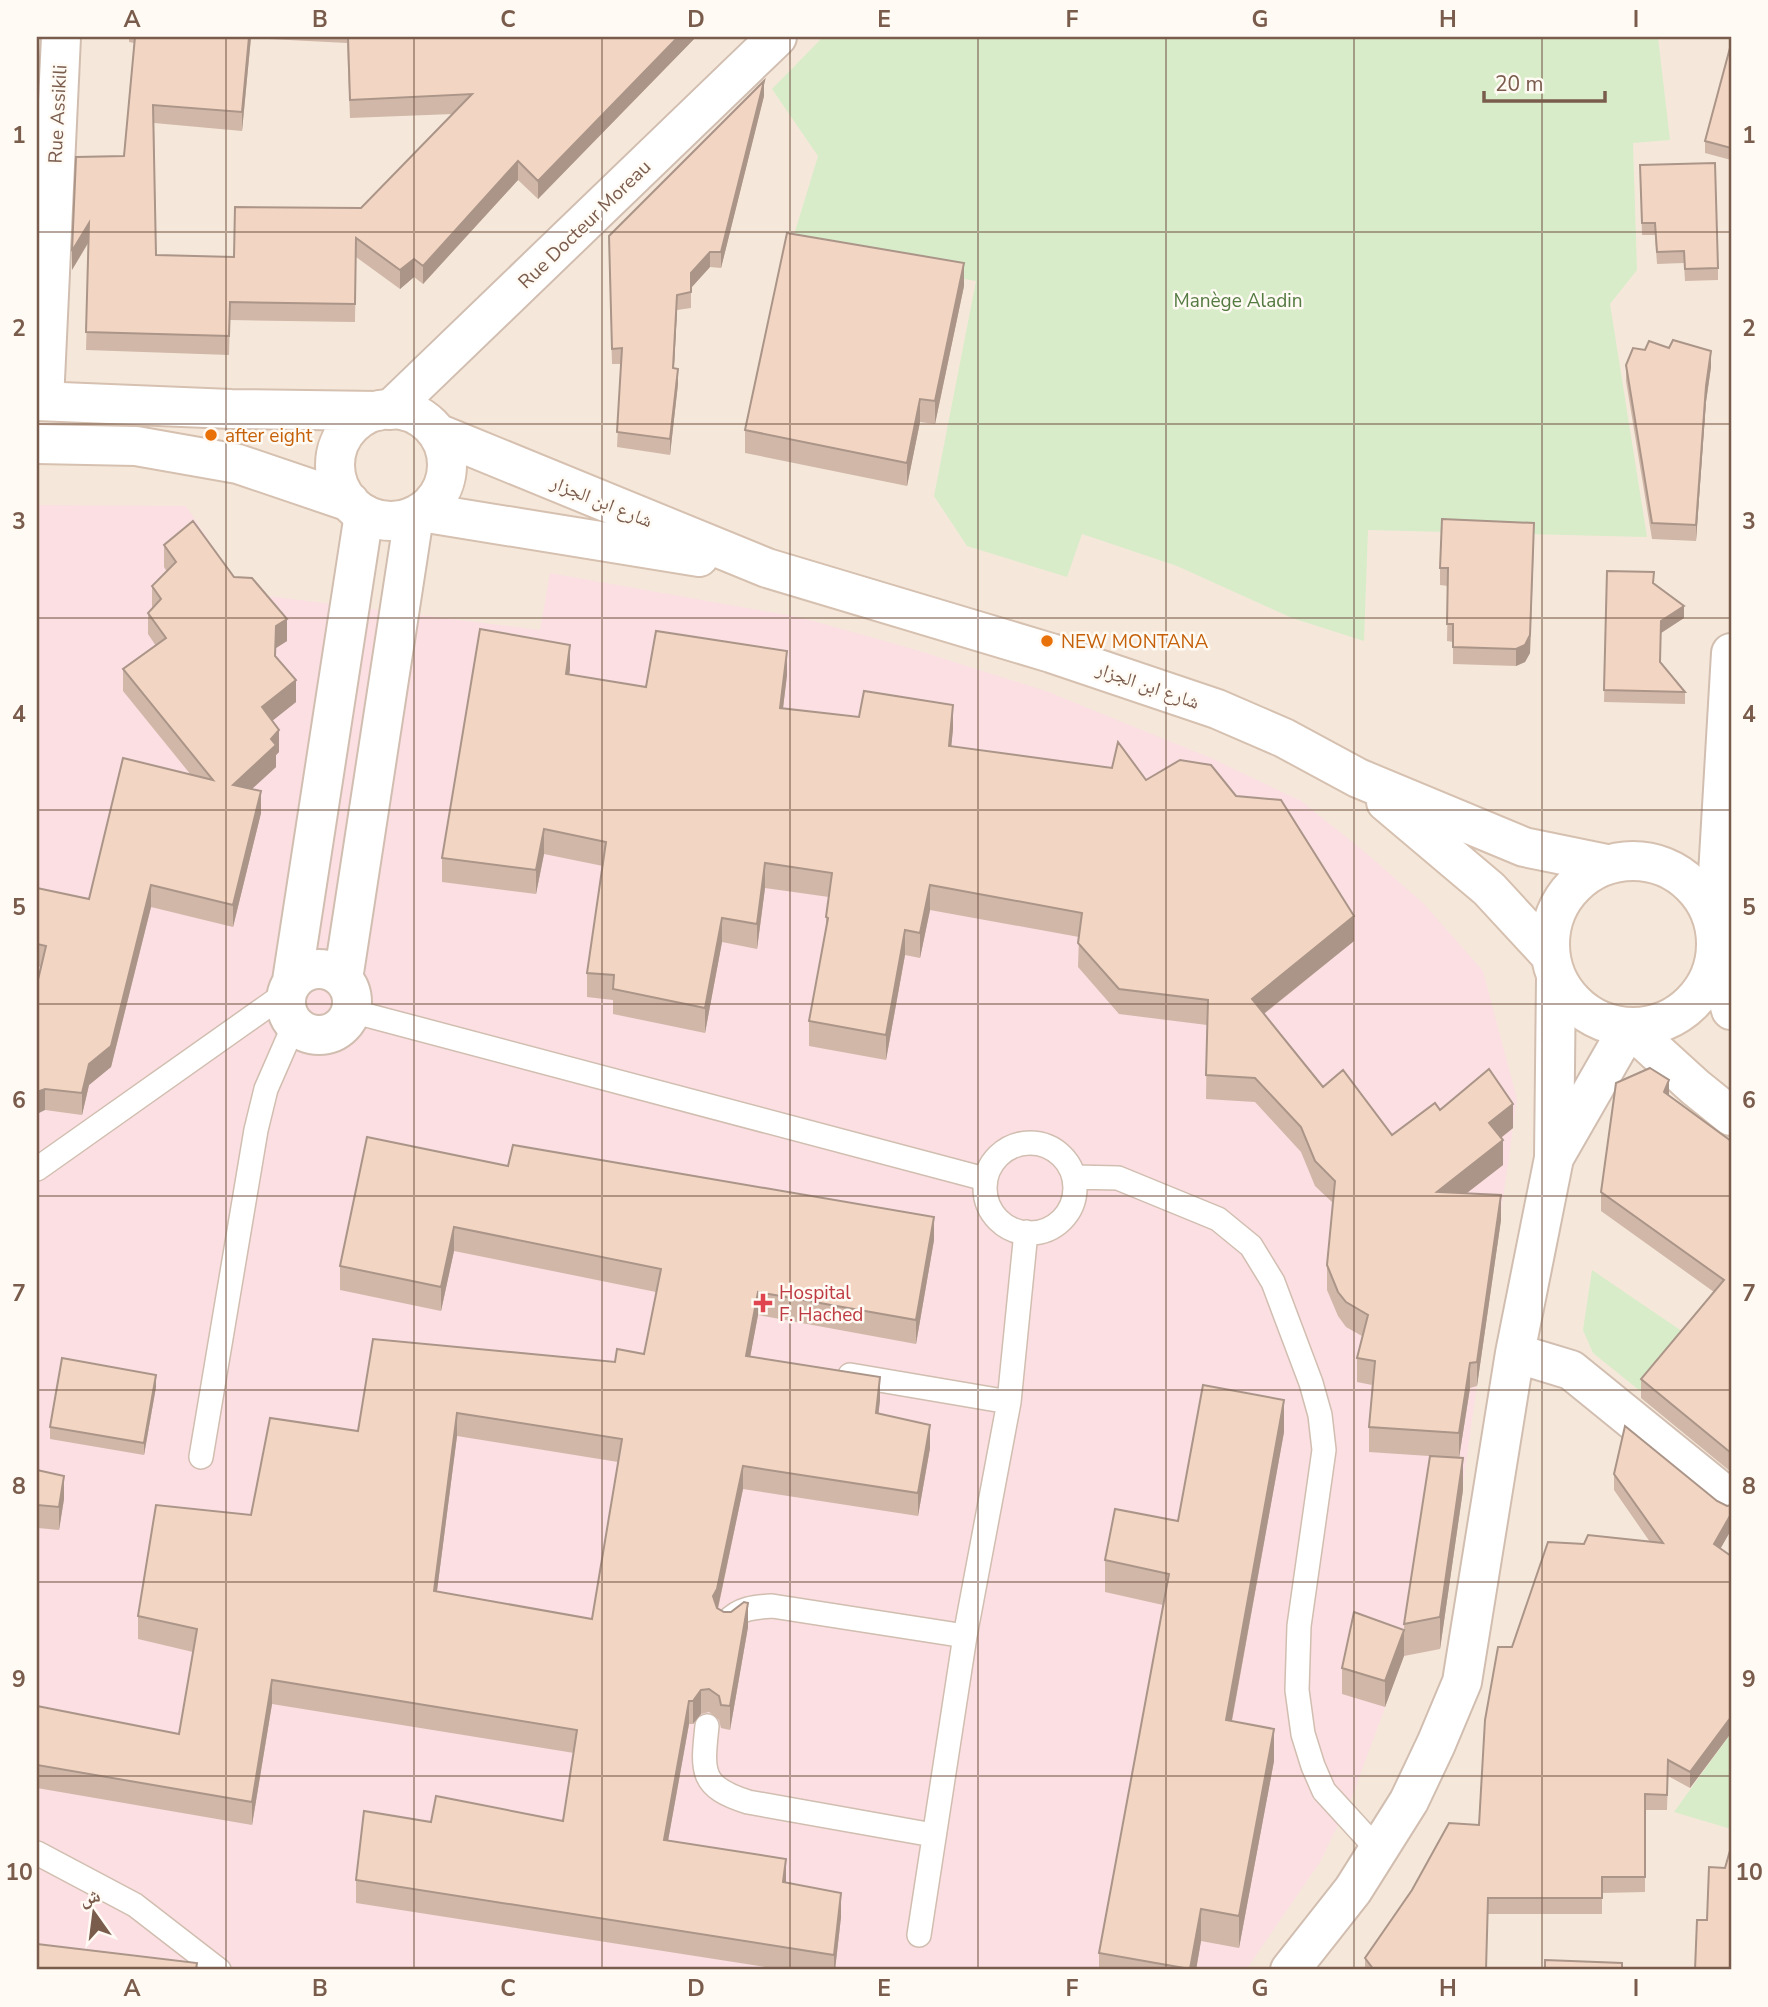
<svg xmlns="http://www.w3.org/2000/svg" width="1768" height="2007" font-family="'Nunito Sans','Noto Naskh Arabic',sans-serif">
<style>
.residential{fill:#f5e8da}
.medical{fill:#fbdfe3}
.green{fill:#d8ecc9}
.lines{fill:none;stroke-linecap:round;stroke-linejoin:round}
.lane-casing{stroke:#d1beb0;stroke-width:26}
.street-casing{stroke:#d1beb0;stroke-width:42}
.secondary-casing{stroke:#d6c0b0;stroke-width:42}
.lane{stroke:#fff;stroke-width:23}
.street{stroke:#fff;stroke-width:38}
.secondary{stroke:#fff;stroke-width:38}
.wall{fill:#d1b7a8;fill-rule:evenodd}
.shaded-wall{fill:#aa9588}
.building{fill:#f3d5c3;stroke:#aa9588;stroke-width:2;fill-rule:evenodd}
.grid{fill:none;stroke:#7a5c4d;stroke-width:2;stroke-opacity:0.55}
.food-dot{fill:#e8710a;stroke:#fffaf3;stroke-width:2.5}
.health-dot{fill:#e0444e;stroke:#fffaf3;stroke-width:2.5}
.labels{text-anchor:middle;stroke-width:5;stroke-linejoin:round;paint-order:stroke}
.street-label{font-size:19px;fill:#7a5c4d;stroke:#fffaf3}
.park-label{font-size:19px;fill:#537a41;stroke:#fffaf3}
.food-label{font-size:19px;fill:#c56008;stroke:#fffaf3;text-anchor:start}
.health-label{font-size:19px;fill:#be3a42;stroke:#fffaf3;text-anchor:start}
.neatline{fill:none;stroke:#7a5c4d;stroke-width:2.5}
.grid-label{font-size:23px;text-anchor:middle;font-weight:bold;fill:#7a5c4d}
</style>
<rect width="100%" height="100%" fill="#fdf6ec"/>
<path class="residential" d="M37 37H1731V1970H37Z"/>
<path class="medical" d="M37 505 186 506 244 593 540 630 550 573 803 618 913 649 1046 691 1211 758 1301 801 1365 852 1424 904 1483 971 1517 1099 1440 1649 1404 1656 1352 1797 1320 1862 1246 1970H37Z"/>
<path class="green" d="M823 37H1658L1670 140 1633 143 1637 270 1610 304 1647 537 1368 530 1364 641 1292 618 1177 566 1082 534 1067 577 967 546 934 496 976 281 790 248 818 156 772 89Z
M1592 1270 1692 1338 1644 1394 1593 1353 1583 1330Z
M1731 1733V1829L1674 1812Z"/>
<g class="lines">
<g class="lane-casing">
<path id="lane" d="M351 1011 985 1179
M985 1188a45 45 0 1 1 90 0a45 45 0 1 1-90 0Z
M37 1169 286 993
M1074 1177 1118 1178 1218 1219 1251 1246 1273 1282 1311 1383 1320 1415 1324 1450 1299 1626 1297 1690 1303 1734 1313 1766 1324 1791 1378 1850
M850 1375 1009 1402
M201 1457 256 1130 266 1089 294 1025
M727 1622C739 1608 755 1607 772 1606L965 1636
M707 1726C702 1772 700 1787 748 1802L933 1835
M37 1853 135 1905 219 1970
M919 1935 965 1636 1009 1402 1026 1232"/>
</g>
<g class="street-casing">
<path id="street" d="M44 401 61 37
M390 410 777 37
M1715 926 1731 653
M286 1002a33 33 0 1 1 66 0a33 33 0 1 1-66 0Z
M343 979 414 516
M292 981 364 514
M1555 1156 1629 1027
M1515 1353 1571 1370 1731 1500
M1290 1970 1353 1890 1409 1801 1436 1744 1462 1682 1515 1353 1554 1158 1556 978"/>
</g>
<g class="secondary-casing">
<path id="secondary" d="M37 401 231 409 378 411
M335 465a56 56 0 1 1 112 0a56 56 0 1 1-112 0Z
M437 433 767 568 1051 653 1217 709 1284 738 1358 778 1524 847 1607 864
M37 444 136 446 238 464 350 502
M421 512 699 557
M1386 802 1489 889 1550 955
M1550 944a83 83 0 1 1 166 0a83 83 0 1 1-166 0Z
M1716 958 1731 1010
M1629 1027 1695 1087 1731 1116"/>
</g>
<use href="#lane" class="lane"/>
<use href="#street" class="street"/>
<use href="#secondary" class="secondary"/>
</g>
<path class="wall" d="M129 37H696L538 199 518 180 423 284 414 277 400 289 356 257 355 322 230 320 229 355 86 350 89 242 72 270 124 156 134 43 129 42ZM251 38 347 43 350 118 453 114 361 208 234 257 156 255 154 123 242 131Z
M1731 44V160L1705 153V141Z
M764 96 721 268 710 267 691 288V308L677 310 674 368 678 384 670 455 617 447 621 364H612L609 252Z
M1640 165 1718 268V280L1685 281 1684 263 1657 264 1655 235H1642Z
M964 286 935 424 920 422 907 486 745 453V430Z
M1645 350 1711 367 1706 402 1696 541 1652 539 1626 381V365Z
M1534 541 1530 653 1525 662 1516 666 1453 664V642L1447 641 1448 586 1440 585V568Z
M164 545 234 577 287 641 276 648V657L296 702 272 721 279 752 276 755V767L252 789 261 813 233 927 151 907 111 1067 89 1085 82 1115 45 1110 41 967 37 966V888L89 899 191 775 123 691V669L156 646 148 634V613L152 608V586L167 572 164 567Z
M1607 571 1654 583 1684 618 1661 633 1660 662 1685 692V704L1604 702Z
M570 669 569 674 646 687 787 675 783 708 953 729 951 746 1146 780 1354 941 1264 1014 1323 1087 1392 1135 1440 1110 1513 1128 1501 1138 1503 1165 1467 1193 1501 1220 1477 1386 1470 1388 1459 1458 1369 1452V1427L1372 1385 1357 1382V1358L1362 1336 1346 1327 1338 1316 1327 1290V1265L1333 1203 1315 1186 1301 1152 1255 1102 1206 1099 1207 1025 1119 1014 1078 967 1079 937 930 910 920 958 905 955 886 1060 809 1046V1021L826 932V917L829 897 765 888 757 949 722 942 705 1033 613 1014V1000L587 997V973L603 866 544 854 536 894 442 882V858Z
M1669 1096 1731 1141V1472L1641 1398V1379L1714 1292 1601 1211V1192Z
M508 1166 934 1240 916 1344 758 1315 750 1357 880 1400 878 1413 930 1448 918 1516 743 1489 718 1609 748 1627 730 1730 721 1728 719 1720 709 1712 701 1714 693 1724H689L668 1841 786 1883 841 1917 835 1970H784L356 1903V1880L431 1822 563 1821 574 1753 272 1704 252 1825 37 1788V1706L179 1734 193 1652 138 1639V1616L251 1515 358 1431 644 1354 656 1292 454 1251 441 1311 340 1290V1266ZM457 1436 618 1462 592 1619 437 1591Z
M156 1387 144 1455 50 1439V1427Z
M1284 1432 1232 1721 1274 1761 1239 1948 1201 1941 1196 1970H1099V1953L1163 1605 1105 1592V1560L1178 1521Z
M37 1470 64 1499 59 1530 38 1528 37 1537Z
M1614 1474 1717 1501 1727 1506 1731 1505V1530L1720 1549 1731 1556V1733L1690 1788 1668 1776 1667 1810H1645V1892L1602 1893V1914H1488L1486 1970H1365V1958L1479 1825 1512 1647 1584 1544 1650 1542 1614 1490Z
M1463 1490 1440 1649 1404 1656 1385 1707 1342 1694V1668L1404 1630V1624Z"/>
<path class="shaded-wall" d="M249 37H251L242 131V112Z
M678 37H696L538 199V181Z
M764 81V96L721 268V252Z
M518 161V180L423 284V266Z
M89 223V241L72 270V251Z
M710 252V267L691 288V273Z
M414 259V277L400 289V270Z
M964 263V286L935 424V401Z
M677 295V310L673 384V368Z
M1711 351V367L1706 402 1696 541V525L1706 386Z
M678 369V384L670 455V439Z
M920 399V422L907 486V463Z
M1534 523 1530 653 1525 662 1516 666V649Z
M1684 606V618L1661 633V621Z
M287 619V641L276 648 275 677 276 626Z
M570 645V669L566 698V674Z
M787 651V675L780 733V708Z
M296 680V702L262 729V707Z
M953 705V729L949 770V746Z
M279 730V752L276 755V767L233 806V785L271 739Z
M261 791V813L233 927V905Z
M544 829V854L536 894V870Z
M765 863V888L757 949V924Z
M151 885V907L111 1067 89 1085 82 1115V1093L89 1064Z
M930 885V910L920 958V933Z
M1354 916V941L1252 1023V999Z
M722 918V942L705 1033V1008Z
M905 930V955L886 1060V1035Z
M1669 1080V1099L1664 1092Z
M45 1089V1110L37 1114V1092Z
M1513 1104V1128L1489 1147V1123Z
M1503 1140V1165L1437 1216V1192Z
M1501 1195V1220L1477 1386V1362Z
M934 1217V1240L916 1344V1320Z
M454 1227V1251L441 1311V1287Z
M758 1292V1315L746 1379V1356Z
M1470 1363V1388L1459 1458V1433Z
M156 1375V1387L144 1455V1443Z
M880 1377V1400L876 1436V1413Z
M1284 1400V1432L1226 1752V1720Z
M457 1413V1436L434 1614V1591Z
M930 1425V1448L918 1516V1493Z
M1463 1458V1490L1440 1649V1617Z
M743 1466V1489L717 1612 713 1596Z
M64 1476V1499L59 1530V1507Z
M38 1505V1528L37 1537V1513Z
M1731 1514V1530L1714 1560V1544Z
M748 1603V1627L730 1730V1706Z
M1404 1630V1656L1385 1707V1681Z
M272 1680V1704L252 1825V1802Z
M701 1690V1714L693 1724V1701Z
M689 1701V1724L664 1863V1840Z
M1731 1717V1733L1690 1788V1772Z
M1274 1729V1761L1239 1948V1916Z
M786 1859V1882H783Z
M841 1893V1917L835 1970H834V1955Z
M1201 1909V1941L1196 1970H1190Z"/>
<path class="building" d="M135 37H249L242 112 153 105 156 255 234 257 235 207 361 208 472 94 350 100 348 37H678L538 181 518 161 423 266 414 259 400 270 356 238 355 304 230 302 229 336 86 332 89 223 72 251 76 157 124 156Z
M1731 44V148L1705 141Z
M764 81 721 252H710L691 273V292L677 295 673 368 678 369 670 439 617 432 622 348 612 349 609 236Z
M1715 163 1718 268 1685 269 1684 251 1657 252 1655 223H1642L1640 165Z
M787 233 964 263 935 401 920 399 907 463 745 430Z
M1673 340 1711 351 1706 386 1696 525 1652 523 1626 365 1633 348 1645 350 1649 341 1669 348Z
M1442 519 1534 523 1530 635 1525 645 1516 649 1453 647V624H1447L1448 568H1440Z
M193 521 234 577 252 578 287 619 276 626 275 656 296 680 262 707 279 730 271 739 276 745 233 785 261 791 233 905 151 885 111 1046 89 1064 82 1093 45 1089 37 1092V984L46 946 37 944V888L89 899 123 758 213 780 123 669 166 638 148 613 161 599 152 586 176 562 164 545Z
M1607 571 1654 572 1653 583 1684 606 1661 621 1660 662 1685 692 1604 690Z
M480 629 570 645 566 674 646 687 656 631 787 651 780 708 859 717 864 691 953 705 949 746 1112 768 1118 742 1146 780 1180 760 1211 765 1236 796 1281 800 1354 916 1252 999 1323 1087 1343 1070 1392 1135 1435 1103 1440 1110 1489 1069 1513 1104 1489 1123 1503 1140 1437 1192 1501 1195 1477 1362 1470 1363 1459 1433 1369 1427 1375 1361 1357 1358 1368 1315 1346 1302 1338 1292 1327 1265 1335 1181 1315 1161 1301 1127 1255 1078 1206 1075 1208 1000 1119 989 1078 943 1082 913 930 885 920 933 905 930 886 1035 809 1021 828 918 826 917 832 873 765 863 757 924 722 918 705 1008 613 989 614 975 587 973 606 842 544 829 536 870 442 858Z
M1650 1068 1669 1080 1664 1092 1731 1141V1453L1641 1379 1724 1280 1601 1192 1616 1083Z
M367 1137 508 1166 513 1145 934 1217 916 1320 758 1292 746 1356 880 1377 876 1413 930 1425 918 1493 743 1466 717 1589 713 1596 717 1608 724 1612H731L744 1602 748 1603 730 1706 721 1705 719 1696 709 1689 701 1690 693 1701H689L664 1840 786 1859 783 1882 841 1893 834 1955 356 1880 364 1811 431 1822 436 1796 563 1821 577 1730 272 1680 252 1802 37 1765V1706L179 1734 197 1629 138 1616 156 1505 251 1515 270 1418 358 1431 373 1339 615 1362 617 1349 644 1354 661 1269 454 1227 441 1287 340 1266ZM457 1413 622 1439 592 1619 434 1591Z
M62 1358 156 1375 144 1443 50 1427Z
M1203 1385 1284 1400 1226 1720 1274 1729 1239 1916 1201 1909 1190 1969 1099 1953 1169 1574 1105 1560 1115 1509 1178 1521Z
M1625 1426 1717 1501 1727 1506 1731 1505V1514L1714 1544 1731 1556V1717L1690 1772 1668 1760 1667 1795 1645 1794V1877H1602V1898H1488L1486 1970H1374L1365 1958 1412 1890 1449 1823 1479 1825 1485 1720 1498 1647H1512L1548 1542 1584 1544 1588 1535 1663 1543 1614 1474Z
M1430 1456 1463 1458 1440 1617 1404 1624Z
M37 1470 64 1476 59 1507 38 1505 37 1513Z
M1354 1612 1404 1630 1385 1681 1342 1668Z
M1731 1847V1970H1695L1697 1920H1707L1709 1867 1725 1868Z
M37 1944 197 1963 196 1970H37Z
M1545 1960 1622 1963V1970H1545Z"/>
<path class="grid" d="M226 37V1970M414 37V1970M602 37V1970M790 37V1970M978 37V1970M1166 37V1970M1354 37V1970M1542 37V1970M37 232H1731M37 424H1731M37 618H1731M37 810H1731M37 1004H1731M37 1196H1731M37 1390H1731M37 1582H1731M37 1776H1731"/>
<g class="food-dot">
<circle cx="211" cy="435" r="7"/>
<circle cx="1047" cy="641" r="7"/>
</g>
<path class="health-dot" d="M759.5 1292.5h7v7h7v7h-7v7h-7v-7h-7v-7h7z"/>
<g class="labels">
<g class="street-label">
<text transform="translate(57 114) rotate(-87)" y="7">Rue Assikili</text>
<text transform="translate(584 224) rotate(-44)" y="7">Rue Docteur Moreau</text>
<text transform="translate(602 501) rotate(22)" y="7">شارع ابن الجزار</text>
<text transform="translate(1148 685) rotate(19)" y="7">شارع ابن الجزار</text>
</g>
<g class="park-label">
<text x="1238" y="307">Manège Aladin</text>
</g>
<g class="food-label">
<text x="225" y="442">after eight</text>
<text x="1061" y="648">NEW MONTANA</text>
</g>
<g class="health-label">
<text x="779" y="1299">Hospital<tspan x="779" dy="22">F. Hached</tspan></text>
</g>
</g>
<rect width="1768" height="2007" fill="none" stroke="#fffaf3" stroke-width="77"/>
<g transform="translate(94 1913) rotate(346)" stroke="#fffaf3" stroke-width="5" paint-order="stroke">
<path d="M0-5L12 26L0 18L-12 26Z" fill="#7a5c4d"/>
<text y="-10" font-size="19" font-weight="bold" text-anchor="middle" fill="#7a5c4d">ش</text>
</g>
<path d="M1484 91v10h121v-10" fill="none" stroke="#7a5c4d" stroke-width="3.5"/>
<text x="1495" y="91" font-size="21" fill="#7a5c4d" stroke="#fffaf3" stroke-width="5" paint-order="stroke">20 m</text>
<rect x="38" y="38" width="1692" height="1930" class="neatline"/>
<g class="grid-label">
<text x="132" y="27">A</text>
<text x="320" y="27">B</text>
<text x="508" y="27">C</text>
<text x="696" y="27">D</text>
<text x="884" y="27">E</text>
<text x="1072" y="27">F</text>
<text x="1260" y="27">G</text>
<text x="1448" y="27">H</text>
<text x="1636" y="27">I</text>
<text x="19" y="143">1</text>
<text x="1749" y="143">1</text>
<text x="19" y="336">2</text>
<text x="1749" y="336">2</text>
<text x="19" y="529">3</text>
<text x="1749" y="529">3</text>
<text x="19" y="722">4</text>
<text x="1749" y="722">4</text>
<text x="19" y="915">5</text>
<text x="1749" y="915">5</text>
<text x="19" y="1108">6</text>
<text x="1749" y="1108">6</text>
<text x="19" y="1301">7</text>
<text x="1749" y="1301">7</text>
<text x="19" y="1494">8</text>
<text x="1749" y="1494">8</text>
<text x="19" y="1687">9</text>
<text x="1749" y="1687">9</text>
<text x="19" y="1880">10</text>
<text x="1749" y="1880">10</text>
<text x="132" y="1996">A</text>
<text x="320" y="1996">B</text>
<text x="508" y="1996">C</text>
<text x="696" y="1996">D</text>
<text x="884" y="1996">E</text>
<text x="1072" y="1996">F</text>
<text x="1260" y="1996">G</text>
<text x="1448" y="1996">H</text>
<text x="1636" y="1996">I</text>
</g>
</svg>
